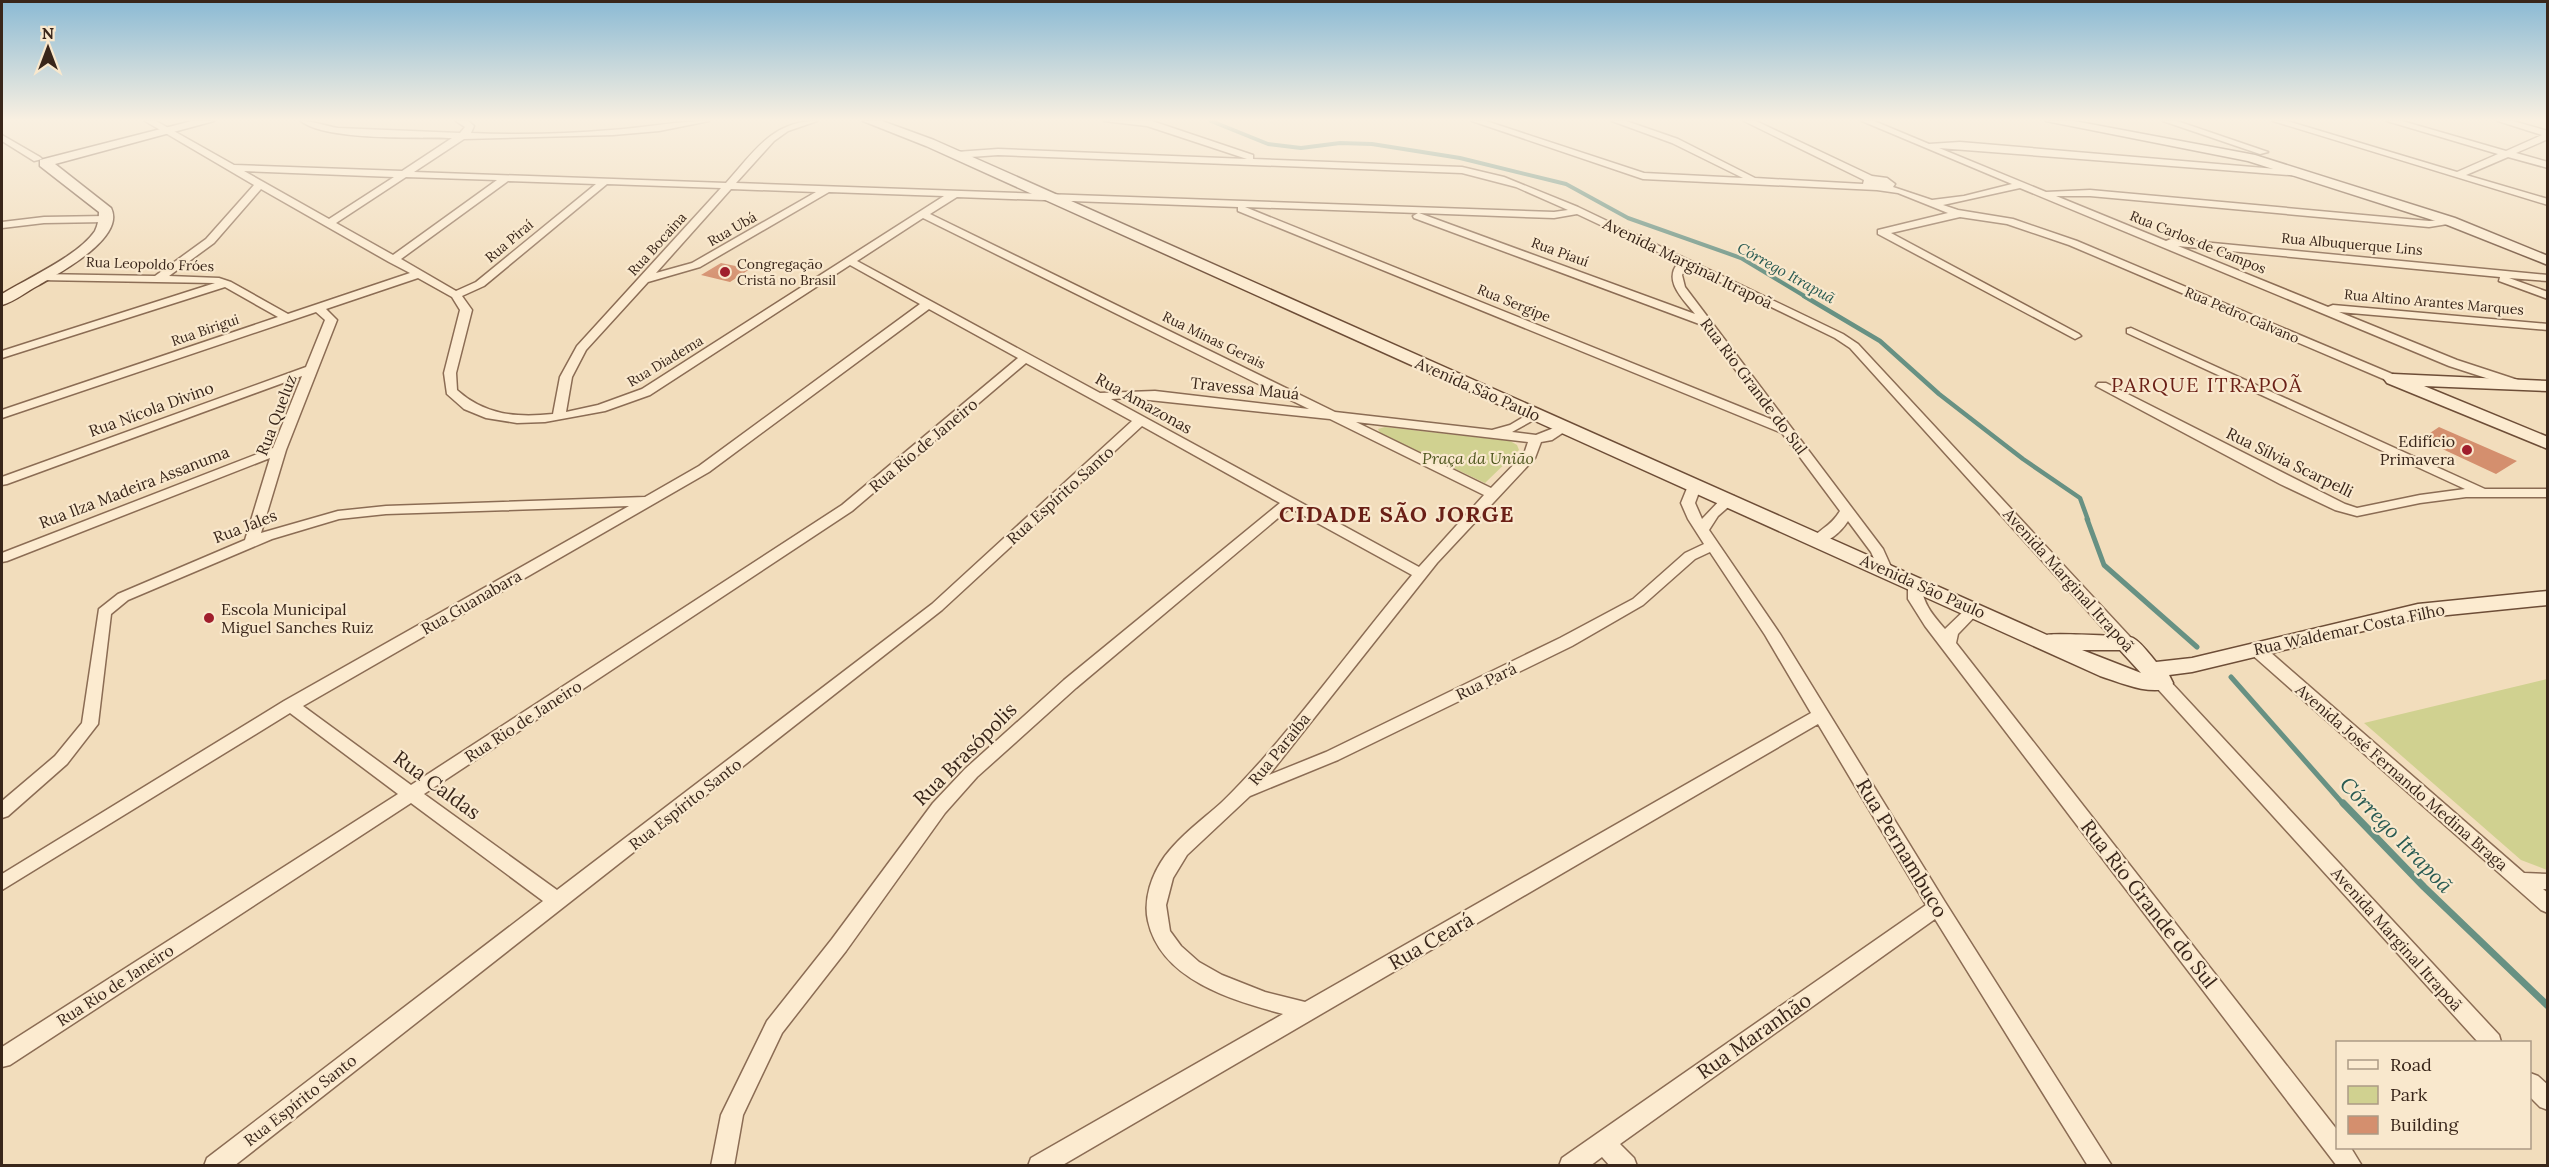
<svg xmlns="http://www.w3.org/2000/svg" width="2549" height="1167" font-family="Lora,serif">
<style>
.green{fill:#d0d190}
.lines{fill:none;stroke-linecap:round;stroke-linejoin:round}
.stream-far3{stroke:#679183;stroke-width:4}
.stream-far2{stroke:#679183;stroke-width:4.5}
.stream-far1{stroke:#679183;stroke-width:5}
.stream{stroke:#679183;stroke-width:7}
.building{fill:#d48f6e}
.street-casing{stroke:#8b6c54;stroke-width:3}
.secondary-casing{stroke:#6d4d37;stroke-width:3}
.street{fill:#fcebd0;fill-rule:evenodd}
.secondary{fill:#fcebd0;fill-rule:evenodd}
.poi-dot{fill:#a01e2c;stroke:#f9e8cd;stroke-width:2}
.labels{text-anchor:middle;stroke-width:4.5;stroke-linejoin:round;paint-order:stroke}
.far-street-label{font-size:14px;fill:#39261a;stroke:#f9e8cd}
.far-poi-label{font-size:14px;fill:#39261a;stroke:#f9e8cd;text-anchor:start}
.far-water-label{font-size:15px;font-style:italic;fill:#285a52;stroke:#f9e8cd}
.street-label{font-size:16px;fill:#39261a;stroke:#f9e8cd}
.poi-label{font-size:16px;fill:#39261a;stroke:#f9e8cd;text-anchor:end}
.park-label{font-size:16px;font-style:italic;fill:#4f571f;stroke:#f9e8cd}
.quarter-label{font-size:20px;letter-spacing:1.5px;fill:#6a1f16;stroke:#f9e8cd}
.near-street-label{font-size:20px;fill:#39261a;stroke:#f9e8cd}
.near-water-label{font-size:21px;font-style:italic;fill:#285a52;stroke:#f9e8cd}
.district-label{font-size:22px;font-weight:bold;letter-spacing:1.5px;fill:#6a1f16;stroke:#f9e8cd}
</style>
<rect width="100%" height="100%" fill="#f2ddbc"/>
<path class="green" d="M1385 427 1510 441 1517 445 1519 450 1485 483 1380 433 1378 429Z
M2547 679H2548L2547 870 2521 860 2364 723Z"/>
<g class="lines">
<path class="stream-far3" d="M1211 121 1268 144 1301 148 1340 143 1372 144 1460 158 1566 184 1628 218 1741 258 1806 297"/>
<path class="stream-far2" d="M1804 296 1880 341 1939 394 2023 459 2080 498 2088 520"/>
<path class="stream-far1" d="M2087 519 2104 565 2197 647
M2231 677 2344 805"/>
<path class="stream" d="M2343 803 2424 887 2548 1006"/>
</g>
<path class="building" d="M721 263 750 269 730 282 701 275Z
M2439 427 2517 461 2496 474 2421 439Z"/>
<g class="lines">
<g class="street-casing">
<path id="street" d="M145 121H156L234 165 402 171 452 138C418 137 326 141 301 121 314 121 325 126 338 128L460 133 465 127 456 121H468L474 126 471 133C518 135 565 134 611 130 644 128 676 121 709 121L659 131 613 135 464 139 414 172 726 183C754 152 772 121 817 121L788 131 774 141 736 183 1554 212 1568 210 1516 187 1462 173 998 155 956 158 951 155 956 152 998 149 1247 159 1147 126 1104 121H1152L1253 155V159L1462 167 1504 177 1578 207 1843 334 1858 344 2132 639 2134 643 2132 647H2120L1850 348 1835 338 1687 266 1682 275 1685 287 1883 549 1892 569 1890 572H1880L1871 552 1848 521C1841 532 1827 545 1814 542L1812 539C1822 527 1830 527 1840 511L1782 433 1238 211V207L957 197 930 214 1335 412 1492 430 1510 425 1535 410 1539 411V417L1512 432 1536 435 1564 424 1570 428 1552 440 1541 442 1535 458 1437 563 1269 775 1326 752 1560 638 1633 599 1685 553 1704 544 1688 519 1681 503 1690 481 1695 480 1702 484 1695 503 1702 519 1724 496H1734L1736 499 1734 502 1718 516 1709 530 1780 634 1945 902 2112 1166H2088L1935 919 1620 1144 1634 1158 1637 1166H1610L1602 1157 1590 1166H1559L1562 1158 1595 1135 1926 905 1818 724 1061 1166H1028L1031 1158 1283 1014C1232 1000 1161 980 1148 921 1143 899 1152 874 1165 856 1181 835 1202 820 1221 803 1236 789 1249 774 1262 760 1314 700 1361 636 1412 575L1290 508 1076 688 977 777 945 813 846 951 782 1033 743 1115 734 1166H711L721 1115 767 1021 832 939 933 803 965 769 1064 680 1280 503 1142 426 942 610 234 1166H204L207 1158 543 901 411 803 10 1065 2 1067V1047L398 794 290 713 2 890V874L284 701 629 506 386 514 339 519 272 539 128 600 111 614 98 724 67 764 8 816 2 818V801L55 756 82 723 99 609 118 594 245 540 270 458 7 561 2 562V553L273 448 302 376 7 484 2 485V477L306 367 325 320 316 312 2 418V410L278 317 225 287 2 358V351L215 283 39 280 34 277 39 274 155 276 206 239 254 185ZM244 171 394 177 329 219ZM406 177 497 180 393 255 336 223ZM508 181 596 184 476 282 456 291 401 259ZM607 184 721 188 577 346 560 377 553 414C516 418 485 415 457 390L456 373 472 310 462 296 484 286ZM261 189 389 262 410 273 288 314 231 282 219 278 169 276 214 243ZM731 189 816 192 692 263 656 273ZM829 192 944 196 642 389 598 405 566 412 572 377 586 350 648 282 700 267ZM1245 207 1418 213 1413 216 1414 218 1702 325 1773 420ZM1419 213 1554 218 1577 214 1679 262C1662 280 1683 299 1695 314ZM923 218 1309 409 1155 391 1100 393 857 261ZM850 265 920 304 699 466 645 497 386 506 338 511 261 533 286 450 337 320 326 309 418 278 452 297 460 310 444 373 447 394 464 409 486 418 517 423 545 422 605 411 650 395ZM929 309 1018 358 842 505 411 785 303 706 709 472ZM1026 363 1132 421 932 604 557 890 424 794 852 511ZM1130 398 1330 419 1484 495 1419 567 1111 399ZM1356 422 1528 442 1524 454 1491 488ZM1710 552 1765 635 1811 713 1305 1002 1265 992 1222 975 1199 962 1181 946 1170 931 1166 905 1173 878 1187 855 1250 796 1338 760 1572 646 1643 605 1695 559Z
M1472 121H1486L1644 173 1743 178 1672 143 1612 121H1626L1678 139 1755 178 1863 184 1864 180 1744 121H1756L1872 176 1887 178 1895 184 1893 187 1932 200 1964 196 2012 184 1862 121H1874L1929 144 1960 142 2299 171 2304 174 2302 176 1939 148 2046 192 2090 190 2429 221 2454 219V223L2429 227 2090 196H2056L2166 241 2171 239 2548 275V281L2509 278 2548 292V299L2499 281 2500 277 2178 246 2328 307 2333 305 2548 324V330L2339 312 2457 360 2524 382V388L2520 389 2449 366 2020 188 1943 205 1958 210 2013 219 2077 241 2397 376 2399 379 2393 383 2069 245 2007 224 1960 217 1891 233 2079 334 2081 336 2075 339 1878 234V230L1948 213 1898 193 1877 190 1643 179Z
M2163 121H2177L2268 152 2260 154Z
M2273 121H2287L2457 172 2498 154 2387 121H2402L2506 151 2542 135 2498 121H2513L2548 131V139L2516 153 2548 162V168L2508 157 2466 175 2548 199V205Z
M2 135 40 157 42 159 34 161 2 141Z
M44 217 106 216 111 219 106 222 44 223 2 228V222Z
M2131 328 2485 489H2548V497H2466L2420 503 2357 516 2335 510 2280 484 2096 386 2098 383H2106L2345 504 2357 508 2420 495 2465 489 2127 333V329Z
M1915 578 1922 583C1921 602 1933 615 1945 629L1969 606H1979L1982 609 1958 634 1956 643 2338 1131V1148H2351L2362 1166H2337L1925 626 1908 599V583Z
M2256 644 2262 645 2524 873 2548 874V889H2543L2548 893V913L2541 910 2250 653 2248 649Z
M2162 678 2168 679 2499 1035 2501 1042H2478L2156 687 2154 683 2156 679Z
M2530 1073 2538 1076 2548 1085V1110L2540 1107 2530 1097Z"/>
</g>
<g class="secondary-casing">
<path id="secondary" d="M192 121H214L55 164 111 208C126 238 59 273 39 285 27 291 14 302 2 305V294C28 278 78 256 95 231 98 225 99 218 99 212L40 166V160Z
M863 121H882L934 140 2047 635C2053 633 2129 636 2133 638 2141 642 2150 655 2156 662L2192 658 2418 604 2548 591V605L2418 618 2192 672 2169 675 2173 683 2170 688C2147 695 2122 683 2100 676L926 146ZM2082 650H2120L2141 673Z
M2046 121H2074L2255 155 2455 218 2548 256V265L2445 224 2248 161Z
M2393 374 2548 381V391L2424 386 2548 437V449L2387 383 2384 379Z"/>
</g>
<use href="#street" class="street"/>
<use href="#secondary" class="secondary"/>
</g>
<linearGradient id="sky" x2="0" y2="1"><stop stop-color="#8bbad4"/><stop offset="0.42" stop-color="#f9f0e1"/><stop offset="1" stop-color="#f9f0e1" stop-opacity="0"/></linearGradient>
<rect width="2549" height="285" fill="url(#sky)"/>
<g class="poi-dot">
<circle cx="725" cy="272" r="6"/>
<circle cx="2467" cy="450" r="6"/>
<circle cx="209" cy="618" r="6"/>
</g>
<g class="labels">
<g class="far-street-label">
<text transform="translate(732 229) rotate(-30)" y="5">Rua Ubá</text>
<text transform="translate(509 241) rotate(-40)" y="5">Rua Piraí</text>
<text transform="translate(2198 242) rotate(22)" y="5">Rua Carlos de Campos</text>
<text transform="translate(657 244) rotate(-48)" y="5">Rua Bocaina</text>
<text transform="translate(2352 244) rotate(5)" y="5">Rua Albuquerque Lins</text>
<text transform="translate(1560 252) rotate(20)" y="5">Rua Piauí</text>
<text transform="translate(150 264) rotate(2)" y="5">Rua Leopoldo Fróes</text>
<text transform="translate(2434 302) rotate(5)" y="5">Rua Altino Arantes Marques</text>
<text transform="translate(1514 303) rotate(22)" y="5">Rua Sergipe</text>
<text transform="translate(2242 315) rotate(23)" y="5">Rua Pedro Galvano</text>
<text transform="translate(205 330) rotate(-19)" y="5">Rua Birigui</text>
<text transform="translate(1214 340) rotate(26)" y="5">Rua Minas Gerais</text>
<text transform="translate(665 361) rotate(-31)" y="5">Rua Diadema</text>
</g>
<g class="far-poi-label">
<text x="737" y="269">Congregação<tspan x="737" dy="16">Cristã no Brasil</tspan></text>
</g>
<g class="far-water-label">
<text transform="translate(1786 273) rotate(29)" y="5">Córrego Itrapuã</text>
</g>
<g class="street-label">
<text transform="translate(1688 263) rotate(26)" y="6">Avenida Marginal Itrapoã</text>
<text transform="translate(1754 386) rotate(53)" y="6">Rua Rio Grande do Sul</text>
<text transform="translate(1245 388) rotate(6)" y="6">Travessa Mauá</text>
<text transform="translate(1478 389) rotate(24)" y="6">Avenida São Paulo</text>
<text transform="translate(1144 403) rotate(29)" y="6">Rua Amazonas</text>
<text transform="translate(151 409) rotate(-20)" y="6">Rua Nícola Divino</text>
<text transform="translate(276 415) rotate(-69)" y="6">Rua Queluz</text>
<text transform="translate(923 445) rotate(-40)" y="6">Rua Rio de Janeiro</text>
<text transform="translate(2290 462) rotate(26)" y="6">Rua Sílvia Scarpelli</text>
<text transform="translate(134 487) rotate(-21)" y="6">Rua Ilza Madeira Assanuma</text>
<text transform="translate(1060 495) rotate(-42)" y="6">Rua Espírito Santo</text>
<text transform="translate(245 526) rotate(-21)" y="6">Rua Jales</text>
<text transform="translate(2069 580) rotate(48)" y="6">Avenida Marginal Itrapoã</text>
<text transform="translate(1923 586) rotate(24)" y="6">Avenida São Paulo</text>
<text transform="translate(471 602) rotate(-30)" y="6">Rua Guanabara</text>
<text transform="translate(2349 629) rotate(-12)" y="6">Rua Waldemar Costa Filho</text>
<text transform="translate(1486 681) rotate(-26)" y="6">Rua Pará</text>
<text transform="translate(523 721) rotate(-33)" y="6">Rua Rio de Janeiro</text>
<text transform="translate(1279 749) rotate(-51)" y="6">Rua Paraíba</text>
<text transform="translate(2402 777) rotate(41)" y="6">Avenida José Fernando Medina Braga</text>
<text transform="translate(685 804) rotate(-38)" y="6">Rua Espírito Santo</text>
<text transform="translate(2397 939) rotate(48)" y="6">Avenida Marginal Itrapoã</text>
<text transform="translate(115 985) rotate(-33)" y="6">Rua Rio de Janeiro</text>
<text transform="translate(300 1100) rotate(-38)" y="6">Rua Espírito Santo</text>
</g>
<g class="poi-label">
<text x="2455" y="447">Edifício<tspan x="2455" dy="18">Primavera</tspan></text>
<text x="221" y="615" text-anchor="start">Escola Municipal<tspan x="221" dy="18">Miguel Sanches Ruiz</tspan></text>
</g>
<g class="park-label">
<text x="1478" y="464">Praça da União</text>
</g>
<g class="quarter-label">
<text x="2207" y="392">PARQUE ITRAPOÃ</text>
</g>
<g class="near-street-label">
<text transform="translate(965 754) rotate(-45)" y="7">Rua Brasópolis</text>
<text transform="translate(437 785) rotate(36)" y="7">Rua Caldas</text>
<text transform="translate(1902 848) rotate(59)" y="7">Rua Pernambuco</text>
<text transform="translate(2149 904) rotate(52)" y="7">Rua Rio Grande do Sul</text>
<text transform="translate(1431 941) rotate(-30)" y="7">Rua Ceará</text>
<text transform="translate(1754 1036) rotate(-35)" y="7">Rua Maranhão</text>
</g>
<g class="near-water-label">
<text transform="translate(2396 835) rotate(46)" y="7">Córrego Itrapoã</text>
</g>
<g class="district-label">
<text x="1397" y="522">CIDADE SÃO JORGE</text>
</g>
</g>
<rect width="2549" height="1167" fill="none" stroke="#39261a" stroke-width="6"/>
<rect x="2336" y="1041" width="195" height="108" fill="#f9e8cd" stroke="#ac9a85" stroke-width="1.5"/>
<rect x="2348" y="1060" width="30" height="9" fill="#fcebd0" stroke="#ac9a85" stroke-width="1.5"/>
<text x="2390" y="1071" font-size="18" fill="#39261a">Road</text>
<rect x="2348" y="1086" width="30" height="18" fill="#d0d190" stroke="#ac9a85" stroke-width="1.5"/>
<text x="2390" y="1101" font-size="18" fill="#39261a">Park</text>
<rect x="2348" y="1116" width="30" height="18" fill="#d48f6e" stroke="#ac9a85" stroke-width="1.5"/>
<text x="2390" y="1131" font-size="18" fill="#39261a">Building</text>
<g transform="translate(48 48)" stroke="#f9e8cd" stroke-width="4.5" paint-order="stroke">
<path d="M0-4.5L10 22L0 15L-10 22Z" fill="#39261a"/>
<text y="-9" font-size="16" font-weight="bold" text-anchor="middle" fill="#39261a">N</text>
</g>
</svg>
